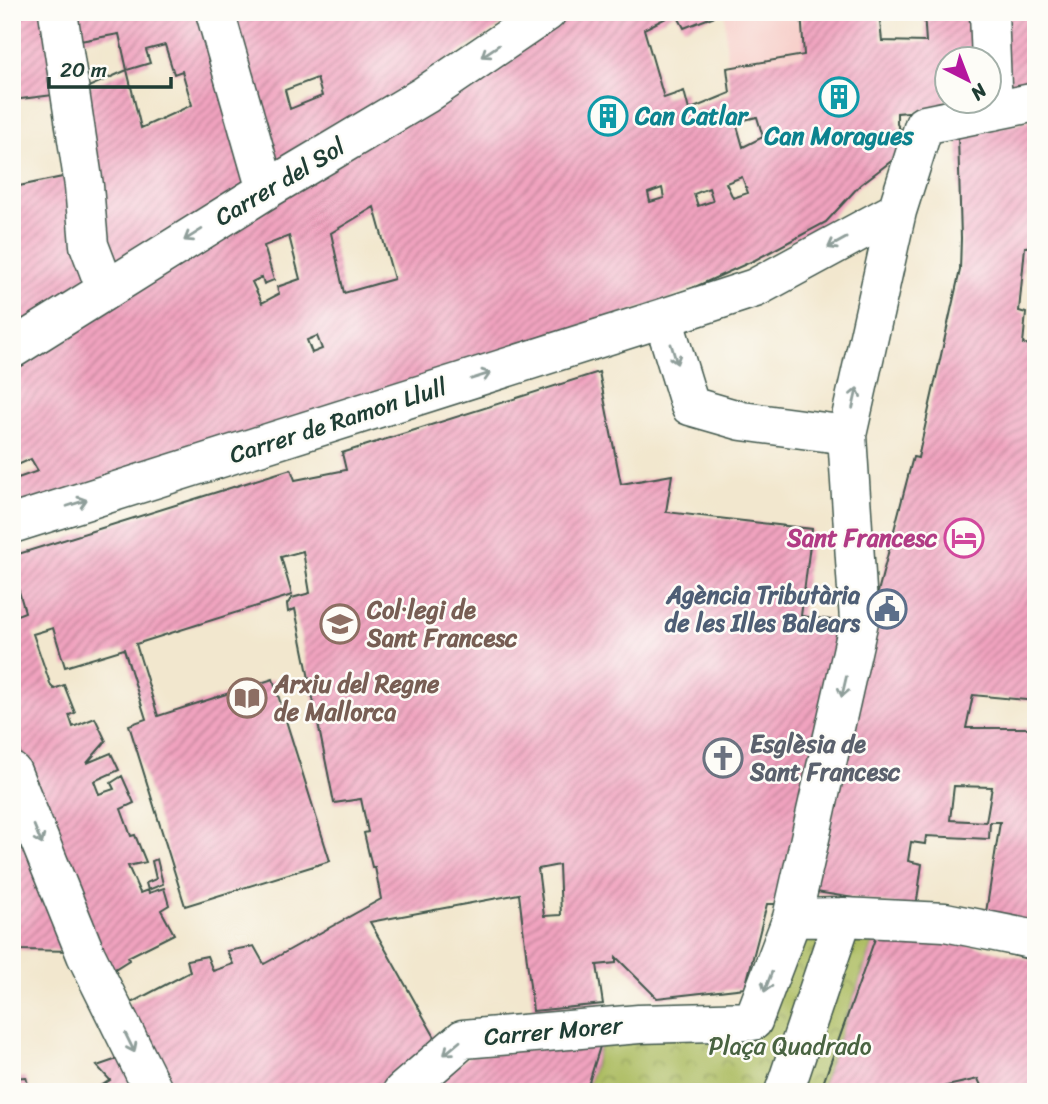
<svg xmlns="http://www.w3.org/2000/svg" width="1048" height="1104" font-family="Sriracha,sans-serif">
<style>
.built{fill:#f7d0cb}
.park{fill:url(#park-crowns);stroke:#657c49;stroke-width:2}
.building{fill:url(#building-hatch);fill-rule:evenodd}
.lines{fill:none;stroke-linecap:round;stroke-linejoin:round}
.minor-casing{stroke:#3f564b;stroke-width:41}
.minor{stroke:#fff;stroke-width:38}
.oneway{stroke:#8f9e9a}
.labels{text-anchor:middle;stroke-width:5;stroke-linejoin:round;paint-order:stroke}
.culture-label{font-size:24px;font-weight:bold;fill:#0d838f;stroke:#fdfcf7;text-anchor:start}
.street-label{font-size:24px;fill:#1f3d34;stroke:#fdfcf7}
.hotel-label{font-size:24px;font-weight:bold;fill:#b23c85;stroke:#fdfcf7;text-anchor:end}
.service-label{font-size:24px;font-weight:bold;fill:#4e5e75;stroke:#fdfcf7;text-anchor:end}
.education-label{font-size:24px;font-weight:bold;fill:#785e54;stroke:#fdfcf7;text-anchor:start}
.worship-label{font-size:24px;font-weight:bold;fill:#5b616d;stroke:#fdfcf7;text-anchor:start}
.park-label{font-size:24px;fill:#496341;stroke:#fdfcf7}
</style>
<defs>
<pattern id="park-crowns" width="20" height="18" patternUnits="userSpaceOnUse" patternTransform="scale(1.75)"><rect width="20" height="18" fill="#abbb5e"/><path d="M2 6a3 3 0 1 1 6 0M12 15a3 3 0 1 1 6 0" fill="none" stroke="#8b994e"/></pattern>
<pattern id="building-hatch" width="6" height="6" patternUnits="userSpaceOnUse" patternTransform="scale(1.75)"><rect width="6" height="6" fill="#f1a3bf"/><path d="M-1 1l2-2M0 6l6-6M5 7l2-2" fill="none" stroke="#c3869c"/></pattern>
</defs>
<rect width="100%" height="100%" fill="#fdfcf7"/>
<filter id="ink" filterUnits="userSpaceOnUse"><feTurbulence type="fractalNoise" baseFrequency=".0143" numOctaves="2"/><feDisplacementMap in="SourceGraphic" scale="14" xChannelSelector="R" yChannelSelector="G"/><feConvolveMatrix kernelMatrix="1 2 1 2 8 2 1 2 1" color-interpolation-filters="sRGB"/></filter>
<filter id="wash" filterUnits="userSpaceOnUse"><feTurbulence type="fractalNoise" baseFrequency=".00686" numOctaves="4" result="noise"/><feDisplacementMap in="SourceGraphic" scale="28" xChannelSelector="R" yChannelSelector="G"/><feGaussianBlur stdDeviation="1.57" result="paint"/><feColorMatrix in="noise" values="0 0 0 0 0 0 0 0 0 0 0 0 0 0 0 0 0 1.4 0 .05"/><feComposite in="paint" operator="in"/></filter>
<g filter="url(#wash)">
<rect width="100%" height="100%" fill="#f2e7ce"/>
<path class="built" d="M725 12H801L804 55 727 68Z"/>
<path class="park" d="M792 918 876 936 820 1092H586L602 1040 753 1021Z"/>
<g id="blocks">
<path class="building" d="M12 12H51L62 94 12 100Z
M64 12H208L257 184 107 279 77 92 127 70 141 128 192 105 182 71 174 74 165 45 146 50 150 63 127 70 119 34 69 43Z
M221 12H522L268 176ZM317 78 322 96 290 109 285 90Z
M568 12H725L684 28 676 13 644 29 664 98 684 91 689 110 730 93 727 68 804 55 801 12H879L882 41 926 42 924 12H982L984 60H946L945 109 897 113V124L911 146 860 185 826 222 755 260 666 300 12 509V367ZM757 117 763 137 743 147 736 122ZM742 177 748 193 733 198 726 183ZM662 188 664 198 650 202 648 193ZM709 188 713 201 698 206 694 194ZM374 207 394 279 344 293 331 233ZM289 236 300 279 277 287 279 294 262 303 252 282 262 277 264 284 274 280 264 246ZM317 336 322 349 312 353 307 340ZM31 459 38 471 18 478 13 467Z
M1001 12H1036V94L1004 101Z
M1036 119V246L1025 247 1019 311 1026 313 1023 344 1036 345V701L973 695 966 728H1036V927L985 919 1000 822H990L989 839 926 836 925 844 911 842 908 861 922 864 916 908 810 891 879 588 913 457 918 458 960 270 961 238 958 136ZM954 786 992 787 986 822 950 820Z
M12 145 19 186 77 174 95 284 12 339Z
M599 372 621 484 672 475 666 512 812 529 801 616 848 622 776 904H767L745 988 657 998 616 957V963L597 965 603 1004 533 1011 519 894 370 922 441 1048 392 1092H171L127 1005 190 972 187 960 207 956 213 971 233 964 227 951 254 946 264 964 381 899 375 867H372L364 833 368 832 361 799 334 803 295 609 288 612 287 604 292 598 310 593 303 551 281 557 292 595 136 644 158 716 273 679 330 861 185 906 129 725 146 719 124 649 65 667 53 628 33 634 51 686 54 689 64 685 75 713 69 715 73 727 95 718 106 741 87 763 111 753 119 770 94 781 99 794 114 789 111 783 122 776 134 803 121 809 131 836 135 835 146 862 128 866 140 893 148 890 146 883 156 879 152 861 157 859 163 884 148 890 149 893 164 888 169 905 161 910 174 934 128 957 129 960 110 972 52 835 12 732V617L25 612 16 581H12V556L291 469 295 480 346 470 342 453ZM559 865 561 915 544 916 538 869Z
M12 797 74 951 20 950 16 937 12 939Z
M876 936 942 938 1036 961V1092H984L978 1079 921 1092H820Z
M602 1040 586 1092H423L470 1056Z
M126 1056 144 1092H92L110 1080 97 1066Z
M26 1077 30 1092H12V1078Z"/>
</g>
</g>
<g filter="url(#ink)">
<use href="#blocks" fill-opacity="0" stroke="#3f564b" stroke-width="2"/>
<g class="lines">
<g class="minor-casing">
<path id="minor" d="M58 12 84 186 89 245 106 290
M215 12 266 190
M989 12 993 111
M897 211 755 288 663 318 690 406 742 421 847 435 897 211 924 125 1036 102
M12 349 266 190 425 95 547 12
M12 524 663 318
M12 772 86 955 154 1092
M792 918 843 917 945 922 1036 940
M402 1092 463 1039 639 1024 753 1021 792 918 859 621 847 435
M784 1092 843 917"/>
</g>
<use href="#minor" class="minor"/>
</g>
<defs><path id="oneway-shaft" d="M-6 0H5M1.5-3L5.5 0L1.5 3" fill="none" stroke-width="1.6" stroke-linecap="round" stroke-linejoin="round" transform="scale(1.75)"/></defs>
<g class="oneway">
<use href="#oneway-shaft" transform="translate(490 51) rotate(146)"/>
<use href="#oneway-shaft" transform="translate(193 235) rotate(148)"/>
<use href="#oneway-shaft" transform="translate(837 243) rotate(151)"/>
<use href="#oneway-shaft" transform="translate(674 354) rotate(73)"/>
<use href="#oneway-shaft" transform="translate(481 376) rotate(-18)"/>
<use href="#oneway-shaft" transform="translate(855 398) rotate(-77)"/>
<use href="#oneway-shaft" transform="translate(77 503) rotate(-18)"/>
<use href="#oneway-shaft" transform="translate(844 687) rotate(103)"/>
<use href="#oneway-shaft" transform="translate(38 835) rotate(68)"/>
<use href="#oneway-shaft" transform="translate(768 982) rotate(111)"/>
<use href="#oneway-shaft" transform="translate(130 1043) rotate(64)"/>
<use href="#oneway-shaft" transform="translate(452 1048) rotate(140)"/>
</g>
</g>
<defs>
<g id="building-ring" transform="scale(2.0125)"><circle r="9.5" fill="#fdfcf7" stroke="#0f9aa8" stroke-width="1.5"/><path d="M-4-6H4V6H1V3H-1V6H-4ZM-2.5-4.3h1.7v1.8h-1.7ZM.8-4.3h1.7v1.8H.8ZM-2.5-1h1.7V.8h-1.7ZM.8-1h1.7V.8H.8Z" fill="#0f9aa8"/></g>
<g id="hotel-ring" transform="scale(2.0125)"><circle r="9.5" fill="#fdfcf7" stroke="#d1479c" stroke-width="1.5"/><path d="M-6-4.5h1.5V1H6V5H4.5V3h-9V5H-6ZM-4 0a1.8 1.8 0 1 1 3.6 0ZM.5 0V-2.5h3Q6-2.5 6 0Z" fill="#d1479c"/></g>
<g id="civic-ring" transform="scale(2.0125)"><circle r="9.5" fill="#fdfcf7" stroke="#5c6f8a" stroke-width="1.5"/><path d="M-.6-6.5H3V-4.5H.6V-3L4-1V1h2V6H-6V1h2V-1L-.6-3ZM-1.2 2.5V6h2.4V2.5Z" fill="#5c6f8a"/></g>
<g id="school-ring" transform="scale(2.0125)"><circle r="9.5" fill="#fdfcf7" stroke="#8d6e63" stroke-width="1.5"/><path d="M0-5L7-2L0 1L-7-2ZM-4 1L0 2.5L4 1V4Q0 6-4 4Z" fill="#8d6e63"/></g>
<g id="library-ring" transform="scale(2.0125)"><circle r="9.5" fill="#fdfcf7" stroke="#8d6e63" stroke-width="1.5"/><path d="M-6-4Q-3-5.5-.7-3.5V5Q-3 3-6 4ZM6-4Q3-5.5 .7-3.5V5Q3 3 6 4Z" fill="#8d6e63"/></g>
<g id="church-ring" transform="scale(2.0125)"><circle r="9.5" fill="#fdfcf7" stroke="#6b7280" stroke-width="1.5"/><path d="M-1.2-6h2.4v3.5h3.3v2.4h-3.3V6h-2.4V-.1h-3.3v-2.4h3.3Z" fill="#6b7280"/></g>
</defs>
<g fill-rule="evenodd">
<use href="#building-ring" x="839" y="97"/>
<use href="#building-ring" x="608" y="116"/>
<use href="#hotel-ring" x="964" y="538"/>
<use href="#civic-ring" x="887" y="609"/>
<use href="#school-ring" x="340" y="624"/>
<use href="#library-ring" x="247" y="698"/>
<use href="#church-ring" x="723" y="758"/>
</g>
<g class="labels">
<g class="culture-label">
<text x="635" y="124">Can Catlar</text>
<text x="839" y="144" text-anchor="middle">Can Moragues</text>
</g>
<g class="street-label">
<text transform="translate(280 182) rotate(-31)" y="8">Carrer del Sol</text>
<text transform="translate(338 421) rotate(-18)" y="8">Carrer de Ramon Llull</text>
<text transform="translate(553 1031) rotate(-5)" y="8">Carrer Morer</text>
</g>
<g class="hotel-label">
<text x="937" y="546">Sant Francesc</text>
</g>
<g class="service-label">
<text x="860" y="603">Agència Tributària<tspan x="860" dy="28">de les Illes Balears</tspan></text>
</g>
<g class="education-label">
<text x="367" y="618">Col·legi de<tspan x="367" dy="28">Sant Francesc</tspan></text>
<text x="274" y="692">Arxiu del Regne<tspan x="274" dy="28">de Mallorca</tspan></text>
</g>
<g class="worship-label">
<text x="750" y="752">Esglèsia de<tspan x="750" dy="28">Sant Francesc</tspan></text>
</g>
<g class="park-label">
<text x="790" y="1054">Plaça Quadrado</text>
</g>
</g>
<rect width="1048" height="1104" fill="none" stroke="#fdfcf7" stroke-width="42"/>
<g transform="translate(968 80) rotate(138)"><circle r="33" fill="#fdfcf7" stroke="#a4b0a9" stroke-width="2"/>
<path d="M0-5L12 26L0 18L-12 26Z" fill="#b5179e"/>
<text y="-10" font-size="19" font-weight="bold" text-anchor="middle" fill="#1f3d34">N</text>
</g>
<path d="M49 77v10h122v-10" fill="none" stroke="#1f3d34" stroke-width="3.5"/>
<text x="60" y="77" font-size="21" fill="#1f3d34" stroke="#fdfcf7" stroke-width="5" paint-order="stroke">20 m</text>
</svg>
